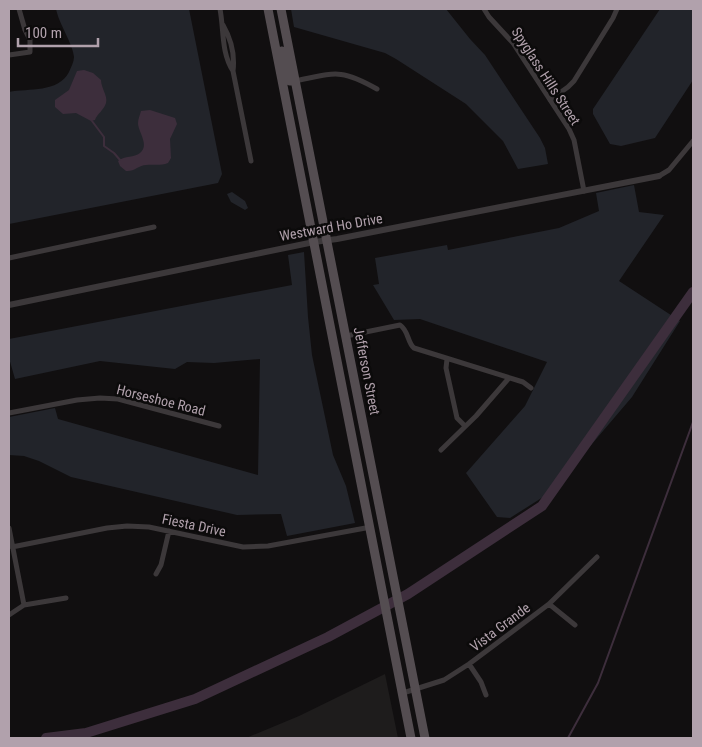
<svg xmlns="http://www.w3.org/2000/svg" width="702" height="747" font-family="'Roboto Condensed',sans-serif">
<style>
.built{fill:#1e1c1c}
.green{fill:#22242a}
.water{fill:#3d2e3c}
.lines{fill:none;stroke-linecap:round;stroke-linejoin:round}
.stream{stroke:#3d2e3c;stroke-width:2}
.river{stroke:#3d2e3c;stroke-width:10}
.minor{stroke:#3c383a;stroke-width:5}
.tertiary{stroke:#3c383a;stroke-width:6}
.primary{stroke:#544d51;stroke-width:9}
.labels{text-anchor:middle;stroke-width:5;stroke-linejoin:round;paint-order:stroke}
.street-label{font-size:14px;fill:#b1a1ac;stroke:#0c0b0b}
</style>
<rect width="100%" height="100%" fill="#110f10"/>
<path class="built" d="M385 674 398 738H246L299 716Z"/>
<path class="green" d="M56 9H189L222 174 218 183 9 224V92C29 88 58 93 69 72 71 67 74 62 74 57 73 44 59 24 56 9Z
M291 9H446L470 39 485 55 540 138 545 148 548 164 518 169 503 141 466 104 396 59 385 53 294 27Z
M660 9H693V80L655 138 621 146 610 144 593 114V109Z
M634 185 639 212 664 215 619 281 680 321 632 397 551 492 510 518 497 517 466 473 525 406 547 362 420 319 394 320 373 285 379 284 375 258 447 245 448 250 559 228 599 211 596 193Z
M232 192 245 201 248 208 245 210 231 202 227 194Z
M304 252 308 317 312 355 333 455 346 486 355 523 287 536 281 514 237 515 71 477 39 461 24 456 9 455V417L55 408 58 419 258 475 260 359 214 363 187 362 175 369 100 361 15 379 9 358V339L292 285 288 255Z"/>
<path class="water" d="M84 70 93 73 101 80C101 88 108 96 106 103 104 110 97 114 95 120L91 121 76 113 63 114 55 107V100L69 90 77 71Z
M150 110 175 118 177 124 170 139 171 158 168 163C160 166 154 164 146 165 139 165 134 172 126 171L120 166 118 161C125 155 134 158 140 153 150 145 138 132 138 123 138 119 140 115 141 111Z"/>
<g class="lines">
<path class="stream" d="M92 121 104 137V146L114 153 120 160
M568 738 598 683 693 422"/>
<path class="river" d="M46 738 86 733 195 699 328 637 408 594 542 506 693 292"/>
<path class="minor" d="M220 9C224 30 221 52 233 71
M484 9 489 17 513 43 569 129 574 140 584 191
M223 25C231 39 235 55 233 71L251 161
M9 55 30 52V40L25 30 19 9
M295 81C335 73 340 68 377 89
M550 100 568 87 574 81 613 18 617 9
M659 176 669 170 693 141
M9 258 154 227
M346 336 400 325C409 331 407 342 414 348L523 382 531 388
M447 359 446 368 457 418 465 426
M9 413 77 400 100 398 118 399 219 426
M441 450 476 416 509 378
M9 528 24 605
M12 547 107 528 127 526 149 527 243 547 268 546 371 527
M156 574 161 565 169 531
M549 604 575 625
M9 615 24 605 66 598
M469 664 481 682 486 695
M403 693 444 680 469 664 549 604 597 557"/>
<path class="tertiary" d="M9 305 314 242 337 239 659 176"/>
<path class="primary" d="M268 9 411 738
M281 9 425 738
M282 51 288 79 290 81H295"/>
</g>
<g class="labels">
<g class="street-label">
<text transform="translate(546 76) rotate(57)" y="5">Spyglass Hills Street</text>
<text transform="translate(331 227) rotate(-10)" y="5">Westward Ho Drive</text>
<text transform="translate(367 371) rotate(79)" y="5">Jefferson Street</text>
<text transform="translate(161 400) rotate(14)" y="5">Horseshoe Road</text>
<text transform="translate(194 525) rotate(12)" y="5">Fiesta Drive</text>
<text transform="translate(500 627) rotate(-37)" y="5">Vista Grande</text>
</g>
</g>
<rect width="702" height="747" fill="none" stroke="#b1a1ac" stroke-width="20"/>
<path d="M18 38v8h80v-8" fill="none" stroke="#b1a1ac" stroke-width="2.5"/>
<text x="25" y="38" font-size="15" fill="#b1a1ac" stroke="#0c0b0b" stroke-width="4" paint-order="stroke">100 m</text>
</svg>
